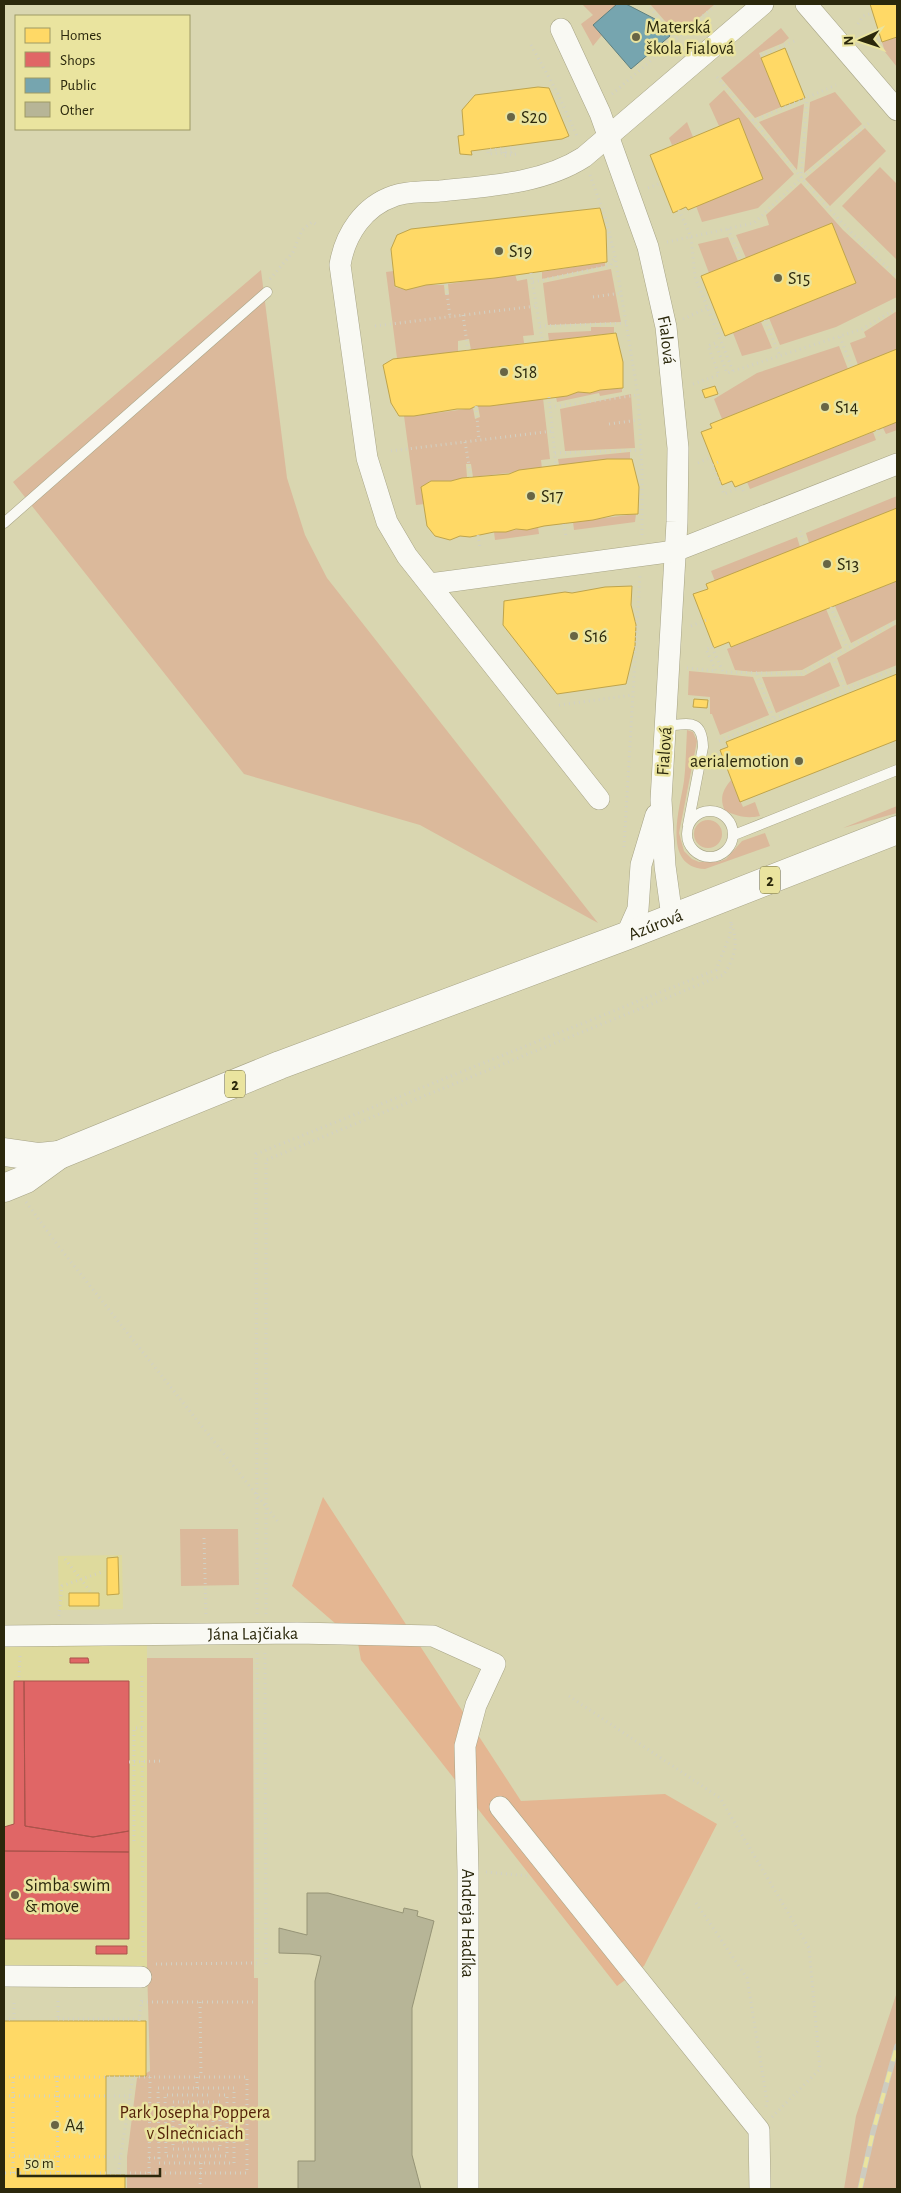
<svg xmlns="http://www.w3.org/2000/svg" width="901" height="2193" font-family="'Alegreya Sans',sans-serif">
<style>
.built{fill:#deda9d}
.green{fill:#dbb99b}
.forest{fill:#e4b692}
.homes{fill:#ffd966;stroke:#bfa44b}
.shops{fill:#e06666;stroke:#aa534b}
.public{fill:#76a5af;stroke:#60807e}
.building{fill:#b7b597;stroke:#969476}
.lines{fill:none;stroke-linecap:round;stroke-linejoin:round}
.lane-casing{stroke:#a7a486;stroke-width:11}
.street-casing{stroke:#a7a486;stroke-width:22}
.primary-casing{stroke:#a7a486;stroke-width:29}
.path{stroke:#d2d1c4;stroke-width:3;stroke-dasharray:1 4;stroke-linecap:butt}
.lane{stroke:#f9f9f3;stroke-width:10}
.street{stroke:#f9f9f3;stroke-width:21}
.primary{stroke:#f9f9f3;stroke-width:28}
.rail-casing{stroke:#cdccc0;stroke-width:5.5}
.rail{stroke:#eae49f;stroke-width:4;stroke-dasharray:11;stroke-linecap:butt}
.poi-dot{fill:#686545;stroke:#eae49f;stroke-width:2}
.labels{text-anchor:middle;stroke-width:5;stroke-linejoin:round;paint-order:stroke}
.shield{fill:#eae49f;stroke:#646038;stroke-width:1}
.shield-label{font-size:16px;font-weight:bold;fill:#2b280c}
.poi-label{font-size:18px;fill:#2b280c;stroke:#eae49f;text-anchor:start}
.street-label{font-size:18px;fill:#2b280c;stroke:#eae49f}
.park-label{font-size:18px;fill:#542209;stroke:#eae49f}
</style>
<rect width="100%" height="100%" fill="#d9d6b0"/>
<path class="built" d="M122 1555 123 1609 59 1610 58 1556Z
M147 1645V1967H4V1647Z"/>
<path class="green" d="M582 4H617L594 25 602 35 593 46 581 24 593 15Z
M650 4H715L678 36Z
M781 28 789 38 783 43 759 53 781 107 755 118 721 78Z
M897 37V67L885 52 882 42Z
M724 90 794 174 758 208 702 222 696 206 763 179 739 119 719 126 709 104Z
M835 92 862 124 804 173 810 102Z
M804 104 797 170 759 122Z
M687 122 693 137 672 145 669 138Z
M865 128 886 151 830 206 805 179Z
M880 167 897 184V260L842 206Z
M801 183 843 230 897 280V297L836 327 780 345 769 318 856 283 832 223 746 258 736 235 769 225 766 215Z
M728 237 738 261 709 273 698 244Z
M605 262V266L542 279V272Z
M611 269 621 322 548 325 543 283Z
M261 270 287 478 305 535 327 578 598 923 420 825 244 774 13 482Z
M394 271 395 287 406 290 426 285H444L445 295 449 294 448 284 515 274 517 281 527 279 534 335 523 336 524 343 471 350 469 339 458 341V351L451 353 397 358 386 272Z
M897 311V349L858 365 850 343 866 337 864 332Z
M761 322 772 348 742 356 733 333Z
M591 327H614V333L549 341 548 333 591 331Z
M839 346 848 369 722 419 714 399 757 373Z
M622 388V392L600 396 599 393 557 402 556 397 567 396 578 392 590 393 600 390Z
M631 394 635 448 565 451 560 409Z
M543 398 550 459 541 460 542 469 473 477 471 464H466L467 477 451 481H430L421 488 425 504 416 505 404 416H414L473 408 475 419 480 417 478 406Z
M897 422V430L886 434 883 428Z
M873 432 876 440 750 489 747 482Z
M630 452V459C607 459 583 466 559 465L558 459Z
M897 496V508L809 543 806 533Z
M636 514 635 522 574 530 573 522Z
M538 527 539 534 495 540 494 532C509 532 523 528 538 527Z
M797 537 800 547 715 581 711 571Z
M897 581V619L851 643 835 606Z
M826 609 842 648 802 670 754 672 735 670 727 649Z
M897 624V665L847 685 837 658Z
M830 662 840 686 776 713 762 677 804 676Z
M689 671 753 677 769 715 720 735 712 714H710V697L688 695Z
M687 730 693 732 697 741 679 833 684 851 692 859 699 862H718L726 859 742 841 765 833 770 846 705 869C661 867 680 808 684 781 686 764 686 747 687 730Z
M731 780 743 807 755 802 760 816C746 819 738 816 725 811 719 798 723 790 731 780Z
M897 806V813L843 828Z
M694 834a14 14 0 1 1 28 0a14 14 0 1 1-28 0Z
M180 1529H238L239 1585 181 1586Z
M147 1658H253L254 1978H258V2189H127V2157L137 2078 150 2071 147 1967Z
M897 1992V2189H844L856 2116Z"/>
<path class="forest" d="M323 1497 521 1801 665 1794 717 1824 644 1966 617 1986 361 1660 358 1643 292 1586Z"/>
<path class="homes" d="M870 4H897V37L882 42Z
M785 48 805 98 781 107 761 58Z
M538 87 549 88 569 136 562 139 471 151 472 155 460 154 458 136 464 135 462 110 475 95Z
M739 118 763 179 688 210 686 207 673 213 650 155Z
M600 208 606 230 607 262 495 278 426 285 406 290 395 286 391 249 397 235 411 229Z
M832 223 856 283 725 336 701 276Z
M616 333 623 362V388L600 390 590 393 578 392 567 396 490 406H476L470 409H457L414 416H399L391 403 383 365 393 359Z
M897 349V422L735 487 732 481 722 485 701 432 712 428 710 424Z
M715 386 718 394 705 398 702 390Z
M607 459H632L639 487 638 514 615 515 593 520 544 526 527 530 516 529 506 532H494L470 537 460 536 450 540 435 536 427 526 421 487 431 481H451L462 478 509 474 519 470Z
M897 508V581L731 647 729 642 714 648 693 594 708 589 706 584Z
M632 586 631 605 636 625 635 646 626 684 557 694 503 625 504 601 565 592 572 593 605 587Z
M897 674V740L740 802 720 750 728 747 726 742Z
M694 699 708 700 707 708 693 707Z
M118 1557 119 1594 107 1595V1558Z
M69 1593H99V1606H69Z
M4 2021H146V2076H106V2175H125V2189H4Z"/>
<path class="shops" d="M70 1658H88L89 1663H70Z
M14 1681H24L25 1826 93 1837 129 1831V1852L4 1851V1827L14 1824Z
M24 1681H129V1831L93 1837 25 1826Z
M4 1851 129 1852V1939H4Z
M96 1946H127V1954H96Z"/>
<path class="public" d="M617 4H626L655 19 670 36 631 69 593 25Z"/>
<path class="building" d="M307 1893H328L403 1913 404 1908 418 1911 417 1916 434 1921 412 2008V2155L421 2189H298V2161H315V1981L321 1956 310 1954 279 1953V1928L307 1935Z"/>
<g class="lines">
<g class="lane-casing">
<path id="lane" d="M4 523 267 292
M665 726C689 724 702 718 703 747L688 825
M687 834a23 23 0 1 1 46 0a23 23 0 1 1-46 0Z
M734 835 897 770"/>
</g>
<g class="street-casing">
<g id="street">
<path d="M806 4 897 110"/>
<path id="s1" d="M561 29 600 113 648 247 666 327 678 448 677 522 661 800 665 866 672 917"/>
<path d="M430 584 675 551 897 464"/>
<path d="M599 799 407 556 387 522 367 458 340 265C345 234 364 206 394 196 407 191 426 192 440 191 488 186 542 184 584 157L763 4"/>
<path d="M626 936 638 909 641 865 656 815"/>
<path id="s2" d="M4 1636 297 1633 433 1636 495 1664 476 1705 465 1746 468 1871V2189"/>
<path d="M500 1807 759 2130 760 2189"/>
<path d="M4 1976 141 1977"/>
</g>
</g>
<g class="primary-casing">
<g id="primary">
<path d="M4 1152 39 1157 59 1155"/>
<path id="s3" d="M4 1188 26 1179 59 1155 280 1065 626 936 897 830"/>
</g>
</g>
<path class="path" d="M647 4 676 38
M858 24 863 16 873 13
M531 45 557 92 577 136
M761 55 797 40
M717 77C775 146 830 217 897 276
M612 94 717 4
M753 121 836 85
M515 148 511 152 488 154V150Z
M504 152V156L516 154
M590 175 606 219 615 257 638 395 642 470V536
M801 178 807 98
M648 188 661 183
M524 210V215
M679 210 691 237 695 277 733 371
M437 223V226
M728 229 741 260
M667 242 754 223 801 178 869 123
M531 273 542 340
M270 279 293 252 302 230 312 222 318 225
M533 282 611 265 615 257
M446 284 450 317
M593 297 621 293
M463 315 468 350
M683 319 707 308
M765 320 780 356
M375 326 536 306
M540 326 627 323
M840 337 852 367
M693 384 719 375 708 346 715 343 727 373 862 329 897 308
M549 397 556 466
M476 406 479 440
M550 407 638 395
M609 424 639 420
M877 430 881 439
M465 442 471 477
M391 451 553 431
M555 453 642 450
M718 462 712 465 724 494 741 487 745 494
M698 463 711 457
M564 524 566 537
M800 531 805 545
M478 535 480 548
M831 607 847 648
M691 626 709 619
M833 657 845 690
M687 668 716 671 706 649 712 647 723 672 801 674 897 621
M757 674 773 717
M559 705 633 695
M719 741 897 668
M624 847 640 574
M26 1202 59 1247 279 1523
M204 1538 206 1615
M65 1559 90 1591
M257 1614 256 1154 716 970 730 935 731 922
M266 1614V1160L723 975C735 959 739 942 731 923
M59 1616 62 1586 102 1572
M265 1653 266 1967
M142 1676 143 1958
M19 1677 20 1656
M569 1696 720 1798 809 1948 820 2069 772 2117
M129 1762 161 1761
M134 1841V1728H143
M486 1872 529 1876
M696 1903 747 1978 767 2101 766 2107
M156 1964 257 1963V1653
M58 2001V2021
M142 2002H254
M200 2002 201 2077
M4 2019H14V2002
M58 2019H139
M139 2021 142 1997
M57 2076 58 2175
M4 2077H247V2173H4
M197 2088V2077
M4 2096H130
M200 2109H180V2142L213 2141V2109H206
M198 2125 187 2126V2117L206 2116V2122
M186 2135H205V2128
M173 2137V2102H219L220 2107
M173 2144V2149H220V2113
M4 2156 121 2157
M178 2156H166L165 2095H210
M185 2156H227V2095H217
M149 2158H159V2163H234V2088H158L159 2158
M13 2173V2077
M149 2173 150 2077
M118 2174 133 2076
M200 2189 201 2163"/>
<use href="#lane" class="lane"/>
<use href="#street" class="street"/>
<use href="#primary" class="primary"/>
<g class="rail-casing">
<path id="rail" d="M860 2189 873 2132 897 2046"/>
</g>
<use href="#rail" class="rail"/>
</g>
<g class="poi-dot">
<circle cx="636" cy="37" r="5"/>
<circle cx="511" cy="117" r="5"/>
<circle cx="499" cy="251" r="5"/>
<circle cx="778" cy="278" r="5"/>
<circle cx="504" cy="372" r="5"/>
<circle cx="825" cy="407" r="5"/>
<circle cx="531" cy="496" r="5"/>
<circle cx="827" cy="564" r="5"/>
<circle cx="574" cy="636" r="5"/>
<circle cx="799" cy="761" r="5"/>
<circle cx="15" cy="1895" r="5"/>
<circle cx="55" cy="2125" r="5"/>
</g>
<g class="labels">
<g class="shield">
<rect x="760" y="866.5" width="20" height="27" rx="4"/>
<rect x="225" y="1070.5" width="20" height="27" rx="4"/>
</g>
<g class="shield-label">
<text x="770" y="886">2</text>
<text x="235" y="1090">2</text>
</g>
<g class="poi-label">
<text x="646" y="33">Materská<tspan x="646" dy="21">škola Fialová</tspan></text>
<text x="521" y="123">S20</text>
<text x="509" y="257">S19</text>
<text x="788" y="284">S15</text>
<text x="514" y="378">S18</text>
<text x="835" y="413">S14</text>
<text x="541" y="502">S17</text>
<text x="837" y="570">S13</text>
<text x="584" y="642">S16</text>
<text x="789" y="767" text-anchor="end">aerialemotion</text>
<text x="25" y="1891">Simba swim<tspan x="25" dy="21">&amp; move</tspan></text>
<text x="65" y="2131">A4</text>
</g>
<g class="street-label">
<text dy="6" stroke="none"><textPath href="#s1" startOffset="330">Fialová</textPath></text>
<text transform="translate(664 751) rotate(-86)" y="6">Fialová</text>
<text dy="6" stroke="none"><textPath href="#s3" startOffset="704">Azúrová</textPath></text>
<text dy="6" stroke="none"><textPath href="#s2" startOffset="249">Jána Lajčiaka</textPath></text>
<text dy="6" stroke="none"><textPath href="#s2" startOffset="762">Andreja Hadíka</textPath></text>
</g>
<g class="park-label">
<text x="195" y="2118">Park Josepha Poppera<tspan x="195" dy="21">v Slnečniciach</tspan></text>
</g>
</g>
<rect width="901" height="2193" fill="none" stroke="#2b280c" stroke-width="10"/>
<rect x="15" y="15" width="175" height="115" fill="#eae49f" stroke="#9e9964"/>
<rect x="25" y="28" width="25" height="15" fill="#ffd966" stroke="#9e9964"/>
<text x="60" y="40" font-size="15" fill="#2b280c">Homes</text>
<rect x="25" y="52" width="25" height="15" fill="#e06666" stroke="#9e9964"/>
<text x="60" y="65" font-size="15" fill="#2b280c">Shops</text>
<rect x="25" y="78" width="25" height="15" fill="#76a5af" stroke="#9e9964"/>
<text x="60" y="90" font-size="15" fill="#2b280c">Public</text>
<rect x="25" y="102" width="25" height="15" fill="#b7b597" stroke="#9e9964"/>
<text x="60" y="115" font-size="15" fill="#2b280c">Other</text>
<g transform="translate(861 40) rotate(267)" stroke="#eae49f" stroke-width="4" paint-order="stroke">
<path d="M0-4L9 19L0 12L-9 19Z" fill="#2b280c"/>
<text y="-8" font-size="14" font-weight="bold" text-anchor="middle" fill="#2b280c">N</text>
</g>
<path d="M18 2168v8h142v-8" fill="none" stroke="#2b280c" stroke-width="2.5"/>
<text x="25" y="2168" font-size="15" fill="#2b280c" stroke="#eae49f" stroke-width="4" paint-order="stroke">50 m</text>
</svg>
